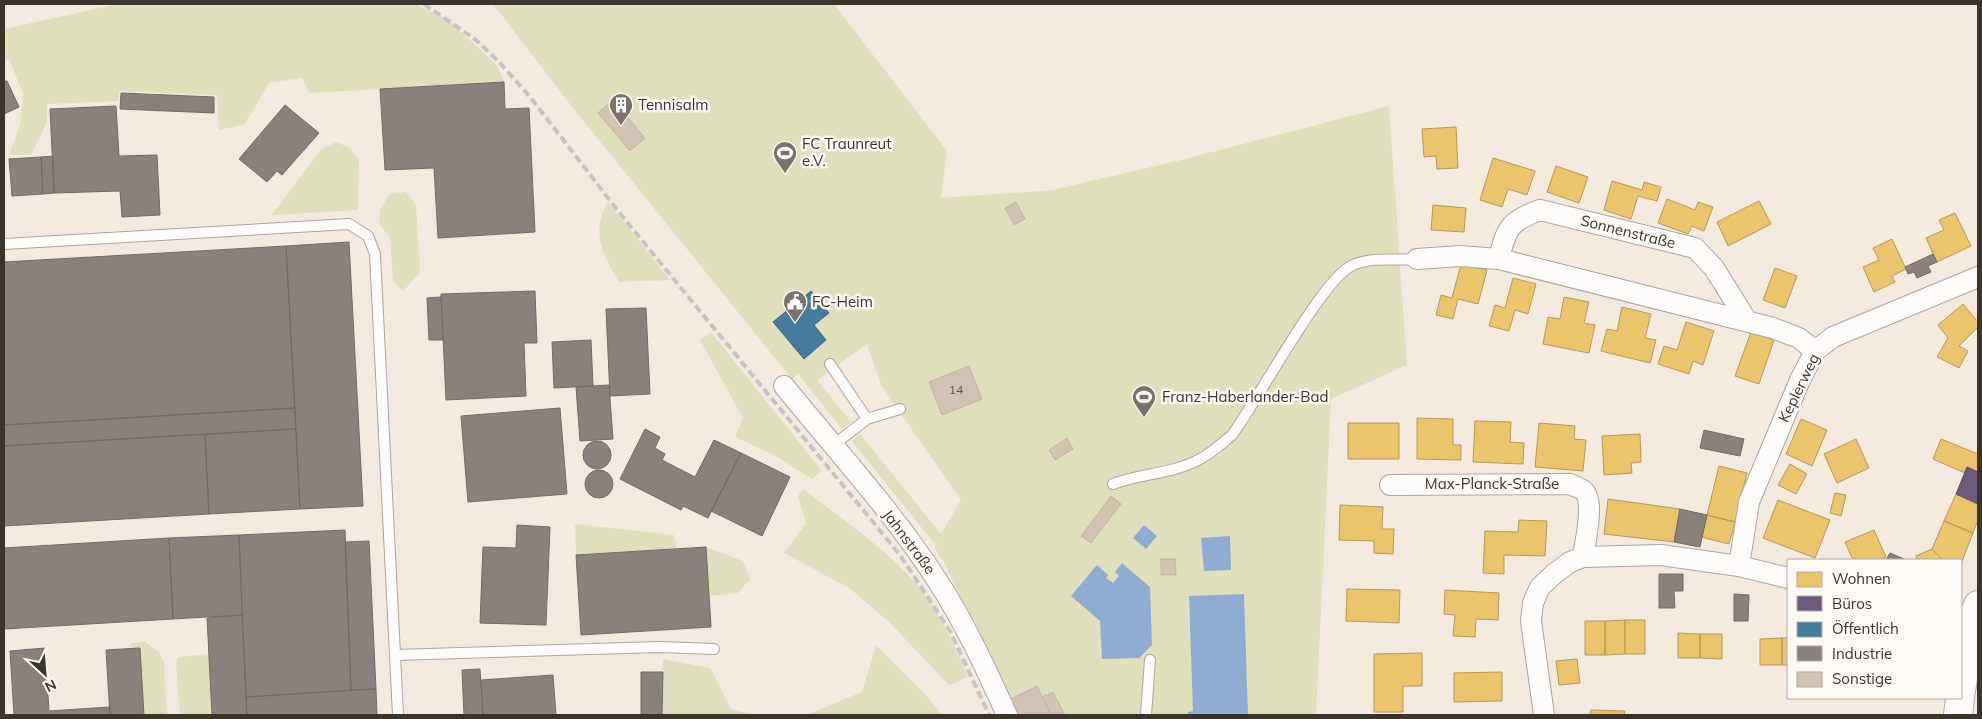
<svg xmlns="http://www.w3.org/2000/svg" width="1982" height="719" font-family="Mulish,sans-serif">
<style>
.green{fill:#e0dfbc}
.water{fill:#8fadd2}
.homes{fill:#e9c46a;stroke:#b59958}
.offices{fill:#6d597a;stroke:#5e4e63}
.public{fill:#457b9d;stroke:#42667b}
.industry{fill:#8a817c;stroke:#726a64}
.building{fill:#d0c1b1;stroke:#bdb5ae}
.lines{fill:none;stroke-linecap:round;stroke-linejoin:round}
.lane-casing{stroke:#ada59e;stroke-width:12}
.street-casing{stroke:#ada59e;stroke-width:22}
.secondary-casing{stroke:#ada59e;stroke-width:30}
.lane{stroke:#fdfcfa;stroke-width:10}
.street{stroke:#fdfcfa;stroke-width:20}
.secondary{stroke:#fdfcfa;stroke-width:28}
.rail{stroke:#c8c4c2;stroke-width:4;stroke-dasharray:8 4;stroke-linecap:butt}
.labels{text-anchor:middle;stroke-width:5;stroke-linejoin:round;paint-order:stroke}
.number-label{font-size:12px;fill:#60574e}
.poi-label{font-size:15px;fill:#3b342d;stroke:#fcf9f5;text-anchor:start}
.street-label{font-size:15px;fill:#3b342d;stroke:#fcf9f5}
</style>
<rect width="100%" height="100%" fill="#f3e9df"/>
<path class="green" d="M118 4H415L447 19 497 65 504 82 309 93 302 78 269 83 245 124 219 130 217 95 119 91V101L47 104V122L31 155H9L20 125 23 94 10 61 4 58V29Z
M493 4H834L947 151 941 198 1053 190 1181 160 1389 106 1407 365 1331 399 1316 715H1014L985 655 945 564 934 547 937 541 934 543 852 441 860 434 941 534 961 500 881 385 867 344 817 380 851 422 842 429 798 374 792 379 573 108Z
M336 142 350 148 359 160 358 210 272 215 321 149Z
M406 192 416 205 420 273 403 291 393 281 390 237 379 224 380 210 390 193Z
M608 202 670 280 619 282C603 255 590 232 608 202Z
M711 332 822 471 812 479 774 455 735 437 743 418 700 340Z
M803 489C841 518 881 545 913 580 938 608 953 643 968 677L949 685 888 621 849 588 784 553 806 523 798 496Z
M575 524 674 535 677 549 576 555Z
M706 547 743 561 750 579 738 593 709 596Z
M145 642 159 652 164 662 167 715H144L140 648H132L131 643Z
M876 645 928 697 942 715H806L862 692Z
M209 654 212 715H180L176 663 178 657Z
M663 659 710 668 731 709 754 715H662Z"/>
<path class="water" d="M1144 525 1157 536 1146 549 1133 538Z
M1230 536 1231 570 1204 571 1201 538Z
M1122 563 1150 587 1152 645 1139 658 1102 659 1100 621 1071 596 1097 565 1108 575 1106 578 1113 583 1119 576 1115 572Z
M1244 594 1248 715H1188V712L1193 711 1189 596Z"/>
<path class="homes" d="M1456 127 1458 168 1437 169 1436 156 1424 157 1422 129Z
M1493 158 1535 171 1527 195 1508 189 1502 207 1480 200Z
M1556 166 1588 177 1579 203 1547 192Z
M1612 181 1642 190 1644 182 1661 187 1657 201 1638 196 1631 219 1604 210Z
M1667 199 1695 210 1698 202 1713 207 1704 231 1692 226 1688 234 1658 223Z
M1759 201 1771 224 1728 246 1717 222Z
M1433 205 1466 208 1464 232 1431 230Z
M1955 213 1971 246 1937 262 1926 238 1944 230 1939 220Z
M1892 239 1906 269 1892 276 1895 282 1874 292 1863 267 1879 260 1873 248Z
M1461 264 1487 270 1478 304 1458 299 1453 319 1436 315 1441 295 1452 298Z
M1775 268 1797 276 1785 308 1763 300Z
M1513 278 1536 284 1528 314 1515 310 1509 331 1489 326 1495 305 1505 308Z
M1564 297 1589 302 1584 323 1595 325 1589 353 1543 344 1548 317 1560 319Z
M1963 304 1978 322V327L1959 346 1968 351 1959 368 1937 357 1948 338 1938 325Z
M1622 307 1651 314 1645 338 1656 340 1650 363 1601 351 1607 329 1617 331Z
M1686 322 1714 331 1703 365 1693 361 1689 374 1658 364 1664 346 1677 350Z
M1751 332 1774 340 1759 384 1735 376Z
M1417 418 1453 419V445H1461V460L1417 459Z
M1801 419 1827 430 1812 466 1786 454Z
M1475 421 1511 422 1510 442 1524 443 1523 464 1473 462Z
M1348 423H1399V459H1348Z
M1539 423 1575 426 1574 439 1586 440 1583 471 1535 467Z
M1640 434 1641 462 1631 463 1632 473 1604 475 1602 436Z
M1856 439 1869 468 1837 483 1824 454Z
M1941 439 1978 454V472L1967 467 1965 473 1933 459Z
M1790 464 1807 474 1796 494 1778 485Z
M1719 466 1747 473 1735 522 1707 515Z
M1835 493 1846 495 1841 516 1830 513Z
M1956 494 1978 504V520L1973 533 1944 521Z
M1608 499 1680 509 1674 542 1604 534Z
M1778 500 1830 520 1815 558 1763 538Z
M1340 505 1383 507 1382 529H1394L1393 554 1374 553V541L1339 540Z
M1707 515 1735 522 1729 544 1701 537Z
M1519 520 1547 521 1545 556 1504 555V574L1483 573 1485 531 1518 532Z
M1944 521 1973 533 1961 564V560H1943L1932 549Z
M1874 530 1886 557 1879 560H1853L1845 542Z
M1932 549 1943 560H1917L1916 556Z
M1347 589 1400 590 1399 623 1346 621Z
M1445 590 1499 593 1498 620 1476 619 1475 637 1453 636 1455 615 1444 614Z
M1625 620H1645V654H1625Z
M1625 620V654L1605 655V621Z
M1585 621H1605V655H1585Z
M1678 633 1700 634V658H1678Z
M1700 634H1722V659L1700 658Z
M1782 638H1788V665H1782Z
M1782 638V665H1760V639Z
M1422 653V686H1403V712H1374V654Z
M1577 659 1580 683 1559 685 1556 661Z
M1502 672V701L1454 702V673Z
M1591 710 1625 711 1624 715H1590Z"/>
<path class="offices" d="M1967 467 1978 472V504L1956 494Z"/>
<path class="public" d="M811 291 829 313 814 325 826 340 804 359 773 322Z"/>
<path class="industry" d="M4 81H7L19 107 4 114Z
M504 82 505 109 529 108 535 232 438 238 434 168 385 170 380 89Z
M121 93 214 97V113L120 109Z
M285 105 319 133 282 175 277 171 267 182 239 159Z
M116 106 119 156 157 155 160 215 122 217 120 191 54 193 50 109Z
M53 156 54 193 43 194 41 157Z
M41 157 43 194 12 196 9 159Z
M349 242 363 506 300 509 286 246Z
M286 246 295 408 4 425V262Z
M1933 254 1937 262 1928 266 1931 272 1917 278 1914 272 1908 274 1905 267Z
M535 291 537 343H524L526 396 446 400 441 294Z
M441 297 443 340H429L427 298Z
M646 308 650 394 610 396 606 309Z
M591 340 593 386 554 388 552 342Z
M609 385 613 439 580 441 576 387Z
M295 408 296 429 4 446V425Z
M560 408 567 494 468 502 461 416Z
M296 429 300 509 209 514 205 434Z
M645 429 660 437 655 448 665 454 662 460 695 477 714 440 741 453 708 518 683 506 681 510 620 479Z
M1704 430 1744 439 1740 456 1700 448Z
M205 434 209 514 4 526V446Z
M583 455a14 14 0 1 1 28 0a14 14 0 1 1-28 0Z
M741 453 790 477 762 536 711 511Z
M585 484a14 14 0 1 1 28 0a14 14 0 1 1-28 0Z
M1680 509 1707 515 1700 547 1674 542Z
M517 525 550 527 546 625 480 623 483 547 516 548Z
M345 530 351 690 246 697 239 535Z
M239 535 242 615 173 619 169 538Z
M169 538 173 619 4 629V548Z
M369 541 376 689 351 690 345 542Z
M706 547 711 627 581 635 576 555Z
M1890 553 1904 559 1903 560H1886Z
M1659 574H1683V591H1674L1675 608H1659Z
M1734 594 1749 595 1748 621H1734Z
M242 615 247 715H212L207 618Z
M45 648 49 711 110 707V715H14L10 651Z
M140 648 144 715H110L106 650Z
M480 669 483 715H464L462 670Z
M641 672H663L662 715H641Z
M553 675 556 715H483L481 680Z
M376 689 377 715H247L246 697Z"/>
<path class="building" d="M613 100 645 138 630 151 598 113Z
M1016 202 1025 219 1014 225 1005 208Z
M969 366 982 399 942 415 929 382Z
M1067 438 1073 449 1055 460 1049 450Z
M1111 496 1121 504 1091 543 1081 536Z
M1161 559H1175L1176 575H1161Z
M1037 686 1051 715H1017L1009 700Z
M1053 692 1065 715H1051L1042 697Z"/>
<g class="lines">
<g class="lane-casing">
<path id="lane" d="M4 244 349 224 368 236 375 254 398 715
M830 364 867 419
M832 446 867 419 900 409
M1113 484C1139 474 1175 473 1198 460 1211 454 1221 444 1232 435 1257 402 1323 277 1353 265 1374 256 1396 261 1417 259
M395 655 659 647 714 649
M1146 715 1150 660"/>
</g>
<g class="street-casing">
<path id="street" d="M1417 259 1460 256 1499 259 1773 328 1799 338 1815 351
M1499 259C1506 228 1510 221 1540 210L1695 248 1714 268 1747 321
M784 386C836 450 893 512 937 580 965 623 986 669 1007 715
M1390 485 1570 484C1574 486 1581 488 1584 491 1595 503 1585 541 1583 557
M1739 566 1749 502 1800 380 1815 351 1833 337 1978 277
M1544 715 1531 621 1533 603 1540 587 1554 574 1570 562 1583 557 1661 555 1739 566 1788 578"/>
</g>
<g class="secondary-casing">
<path id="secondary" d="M1961 691 1971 622 1978 605
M1958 715 1960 698"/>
</g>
<use href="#lane" class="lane"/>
<use href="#street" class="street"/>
<use href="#secondary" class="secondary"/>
<path class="rail" d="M424 4 476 40 500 63 531 98 622 216 900 555 950 631 989 715"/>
</g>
<defs>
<g id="building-pin" transform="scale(1.25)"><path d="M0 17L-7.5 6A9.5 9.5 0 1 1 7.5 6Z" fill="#7b736b" stroke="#fcf9f5"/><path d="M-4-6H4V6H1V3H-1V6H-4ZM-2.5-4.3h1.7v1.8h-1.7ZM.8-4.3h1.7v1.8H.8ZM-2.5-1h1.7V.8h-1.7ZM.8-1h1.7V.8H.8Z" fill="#fff"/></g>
<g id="stadium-pin" transform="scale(1.25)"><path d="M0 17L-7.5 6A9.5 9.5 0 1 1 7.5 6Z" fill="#7b736b" stroke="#fcf9f5"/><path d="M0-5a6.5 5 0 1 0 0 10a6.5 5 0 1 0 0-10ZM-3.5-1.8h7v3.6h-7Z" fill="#fff"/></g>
<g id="civic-pin" transform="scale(1.25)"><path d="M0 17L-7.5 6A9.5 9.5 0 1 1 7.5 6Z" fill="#7b736b" stroke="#fcf9f5"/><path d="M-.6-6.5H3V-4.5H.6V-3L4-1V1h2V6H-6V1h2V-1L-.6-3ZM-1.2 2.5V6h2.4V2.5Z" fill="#fff"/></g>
</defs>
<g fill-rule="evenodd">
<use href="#building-pin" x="621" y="105"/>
<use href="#stadium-pin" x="785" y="153"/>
<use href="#civic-pin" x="795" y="302"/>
<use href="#stadium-pin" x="1144" y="397"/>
</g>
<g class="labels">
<g class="number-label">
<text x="956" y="394">14</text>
</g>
<g class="poi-label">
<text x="638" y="110">Tennisalm</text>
<text x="802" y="149">FC Traunreut<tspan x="802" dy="17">e.V.</tspan></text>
<text x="812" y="307">FC-Heim</text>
<text x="1162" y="402">Franz-Haberlander-Bad</text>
</g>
<g class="street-label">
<text transform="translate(1628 232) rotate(14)" y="5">Sonnenstraße</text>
<text transform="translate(1799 388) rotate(-64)" y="5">Keplerweg</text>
<text x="1492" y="489">Max-Planck-Straße</text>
<text transform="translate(909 542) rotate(53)" y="5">Jahnstraße</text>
</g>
</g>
<rect width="1982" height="719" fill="none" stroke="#3b342d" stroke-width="10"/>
<rect x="1787" y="559" width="175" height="140" fill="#fcf9f5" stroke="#afaaa5"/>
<rect x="1797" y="572" width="25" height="15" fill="#e9c46a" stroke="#afaaa5"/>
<text x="1832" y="584" font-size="15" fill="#3b342d">Wohnen</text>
<rect x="1797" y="596" width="25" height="15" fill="#6d597a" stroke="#afaaa5"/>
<text x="1832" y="609" font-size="15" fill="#3b342d">Büros</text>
<rect x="1797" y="622" width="25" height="15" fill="#457b9d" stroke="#afaaa5"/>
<text x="1832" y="634" font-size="15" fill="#3b342d">Öffentlich</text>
<rect x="1797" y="646" width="25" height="15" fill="#8a817c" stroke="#afaaa5"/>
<text x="1832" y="659" font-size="15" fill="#3b342d">Industrie</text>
<rect x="1797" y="672" width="25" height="15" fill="#d0c1b1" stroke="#afaaa5"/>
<text x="1832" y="684" font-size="15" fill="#3b342d">Sonstige</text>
<g transform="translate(45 674) rotate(154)" stroke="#fcf9f5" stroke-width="4" paint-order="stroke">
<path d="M0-4L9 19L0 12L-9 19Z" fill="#3b342d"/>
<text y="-8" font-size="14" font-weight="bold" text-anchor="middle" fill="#3b342d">N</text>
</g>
</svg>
